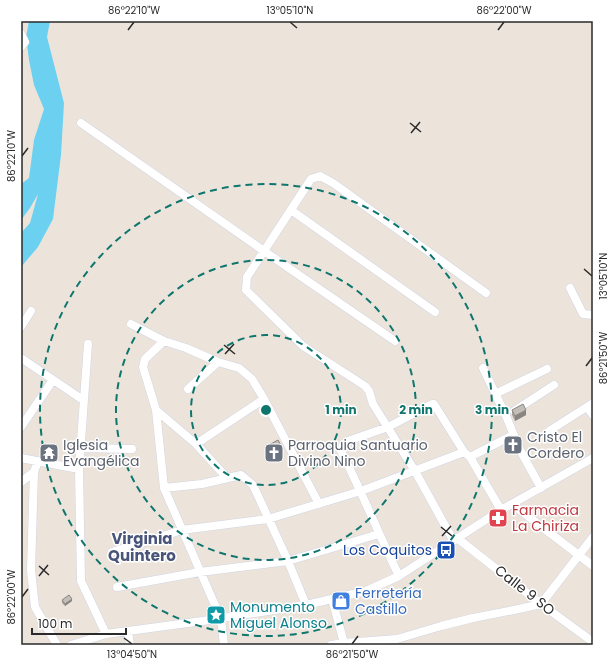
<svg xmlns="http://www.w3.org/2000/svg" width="614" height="666" font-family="Poppins,sans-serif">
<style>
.water{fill:#6cd1f1}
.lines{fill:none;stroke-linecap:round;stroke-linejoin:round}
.minor-casing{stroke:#d0d4e3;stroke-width:9}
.minor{stroke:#fff;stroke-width:8}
.wall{fill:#a9a39e}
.shaded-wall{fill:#898581}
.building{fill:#c4beb8;stroke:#898581}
.ticks{fill:none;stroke:#2a2a2a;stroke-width:1.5}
.ring{fill:none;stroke:#0f766e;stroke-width:2;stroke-dasharray:7 5}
.labels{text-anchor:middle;stroke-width:3;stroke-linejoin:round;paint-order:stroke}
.worship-label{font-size:14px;fill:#5b616d;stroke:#fff;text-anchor:start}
.health-label{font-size:14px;fill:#be3a42;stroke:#fff;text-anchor:start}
.transit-label{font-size:14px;fill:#164399;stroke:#fff;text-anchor:end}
.street-label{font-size:14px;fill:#2a2a2a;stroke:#fff}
.shop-label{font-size:14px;fill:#366cbe;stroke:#fff;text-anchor:start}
.culture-label{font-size:14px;fill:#0d838f;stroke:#fff;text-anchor:start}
.neighbourhood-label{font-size:15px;font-weight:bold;fill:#49547b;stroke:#fff}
.centre{fill:#0f766e;stroke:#fff;stroke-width:2}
.ring-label{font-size:12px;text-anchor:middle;font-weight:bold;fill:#0f766e;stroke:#fff;stroke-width:3;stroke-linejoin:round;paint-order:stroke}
.neatline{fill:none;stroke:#2a2a2a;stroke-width:1.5}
.ticks-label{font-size:10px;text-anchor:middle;fill:#2a2a2a}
</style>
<rect width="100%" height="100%" fill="#ece4db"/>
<path class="water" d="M29 21H50L47 37 64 103 61 155 53 219 38 247 21 267V233L30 223 38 194 30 208 21 220V184L29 178 34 140 44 109 34 85 29 60 26 37Z"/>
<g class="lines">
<g class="minor-casing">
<path id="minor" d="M21 34 25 42 21 47
M81 123 264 251 395 341
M291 210 435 312
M570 288 583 314 593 315
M131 324 164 341 186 348 218 362 239 368 252 379 264 399 319 504
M21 327 31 311
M164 341 145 359 143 367 156 410 164 488 221 619 224 645
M88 344 79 469 81 581 106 634
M21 358 83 400
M483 368 506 416 520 450 541 488
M188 389 218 362
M495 394 547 369
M587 407 593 415
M156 410 196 444 227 478
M514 411 554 385
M21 427 53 380
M549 431 593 403
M196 444 264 399
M81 448 132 449
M470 457 513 435
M21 458 79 469
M38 461 34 472 31 570 35 607 57 645
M21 482 34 472
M164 488 202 484 241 475 253 485 288 561 306 605
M512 504 593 566
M457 538 541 604 593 642
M453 540 415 471 373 404 369 391 365 386 303 346 246 290 247 277 311 179 320 176 333 183 486 293
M112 552 182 530 268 519 361 491 464 452
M399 576C379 535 362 492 341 451L343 445 348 441 388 427 432 404H434L464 452 470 457 501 510
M117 587 200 572 288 561 379 534
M332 599 344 643
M128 632 130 645
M71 645 106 634 210 620 306 605 366 591 399 576 501 510 593 458
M331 645 344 643 397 639 441 626 473 618 514 610 541 604 593 537"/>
</g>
<use href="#minor" class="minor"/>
</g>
<path class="wall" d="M512 410 526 415 515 421 512 415Z
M265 447 283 454 270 461 265 452Z
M62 600 72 601 65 606 62 603Z"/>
<path class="shaded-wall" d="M526 410V415L515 421V416Z
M517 445V447L513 449V447Z
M283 449V454L270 461V456Z
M72 599V601L65 606V604Z"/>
<path class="building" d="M523 404 526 410 515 416 512 410Z
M514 439 517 445 513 447 510 441Z
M278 440 283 449 270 456 265 447Z
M69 595 72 599 65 604 62 600Z"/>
<path class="ticks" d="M290 22 297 28M128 30 134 22M498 30 504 22M410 123 421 132M411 133 420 122M22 156 28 148M584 269 592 276M224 345 235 354M225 354 234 344M586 366 592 358M441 527 452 536M442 536 451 526M39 566 49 575M39 576 48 565M22 597 28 589M124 638 132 644M352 644 358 636"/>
<g class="ring">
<circle cx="266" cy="410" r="75"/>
<circle cx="266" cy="410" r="150"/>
<circle cx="266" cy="410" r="226"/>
</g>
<defs>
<g id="church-square" transform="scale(1)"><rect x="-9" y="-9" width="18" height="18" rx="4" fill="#6b7280" stroke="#fff"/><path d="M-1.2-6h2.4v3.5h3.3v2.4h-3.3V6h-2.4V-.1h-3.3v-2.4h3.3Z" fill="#fff"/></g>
<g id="temple-square" transform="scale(1)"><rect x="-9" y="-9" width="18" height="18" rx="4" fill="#6b7280" stroke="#fff"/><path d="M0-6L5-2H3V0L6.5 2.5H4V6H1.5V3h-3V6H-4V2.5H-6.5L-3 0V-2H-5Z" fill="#fff"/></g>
<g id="pharmacy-square" transform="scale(1)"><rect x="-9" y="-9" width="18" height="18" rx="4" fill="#e0444e" stroke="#fff"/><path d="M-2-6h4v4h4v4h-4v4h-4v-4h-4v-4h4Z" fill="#fff"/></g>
<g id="bus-square" transform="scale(1)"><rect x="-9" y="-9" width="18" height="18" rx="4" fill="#1a4fb4" stroke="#fff"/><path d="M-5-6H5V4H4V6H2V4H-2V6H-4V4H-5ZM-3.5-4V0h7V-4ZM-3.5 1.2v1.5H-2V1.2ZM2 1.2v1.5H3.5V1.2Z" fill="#fff"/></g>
<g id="shop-square" transform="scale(1)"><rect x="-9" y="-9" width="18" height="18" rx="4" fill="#3f7fe0" stroke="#fff"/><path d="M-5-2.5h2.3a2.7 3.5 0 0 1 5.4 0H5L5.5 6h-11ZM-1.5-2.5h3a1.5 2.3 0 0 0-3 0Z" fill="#fff"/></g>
<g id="sight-square" transform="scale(1)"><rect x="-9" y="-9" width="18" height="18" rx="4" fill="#0f9aa8" stroke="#fff"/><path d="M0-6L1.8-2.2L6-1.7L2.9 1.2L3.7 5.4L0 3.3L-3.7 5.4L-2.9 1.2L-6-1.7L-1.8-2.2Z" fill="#fff"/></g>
</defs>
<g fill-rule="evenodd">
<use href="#church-square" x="513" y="445"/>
<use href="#temple-square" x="49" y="453"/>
<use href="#church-square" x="274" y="453"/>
<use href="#pharmacy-square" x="498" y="518"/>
<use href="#bus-square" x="446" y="550"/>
<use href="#shop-square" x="341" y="601"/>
<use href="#sight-square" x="216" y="615"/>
</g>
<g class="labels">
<g class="worship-label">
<text x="527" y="442">Cristo El<tspan x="527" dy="16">Cordero</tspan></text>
<text x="63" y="450">Iglesia<tspan x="63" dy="16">Evangélica</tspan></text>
<text x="288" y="450">Parroquia Santuario<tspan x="288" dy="16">Divino Nino</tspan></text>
</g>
<g class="health-label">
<text x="512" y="515">Farmacia<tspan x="512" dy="16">La Chiriza</tspan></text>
</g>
<g class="transit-label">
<text x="432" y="555">Los Coquitos</text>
</g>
<g class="street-label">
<text transform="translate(525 590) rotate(38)" y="5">Calle 9 SO</text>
</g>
<g class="shop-label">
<text x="355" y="598">Ferretería<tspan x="355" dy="16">Castillo</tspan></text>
</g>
<g class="culture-label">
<text x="230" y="612">Monumento<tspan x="230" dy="16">Miguel Alonso</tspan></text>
</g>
<g class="neighbourhood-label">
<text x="142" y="544">Virginia<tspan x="142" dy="17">Quintero</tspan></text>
</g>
</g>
<circle cx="266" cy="410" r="6" class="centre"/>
<g class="ring-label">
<text x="341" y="414">1 min</text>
<text x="416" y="414">2 min</text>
<text x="492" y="414">3 min</text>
</g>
<rect width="614" height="666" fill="none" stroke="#ffffff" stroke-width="44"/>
<path d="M32 628v6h94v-6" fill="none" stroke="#2a2a2a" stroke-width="2"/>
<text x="38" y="628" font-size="12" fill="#2a2a2a" stroke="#ffffff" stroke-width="3" paint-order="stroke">100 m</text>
<rect x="22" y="22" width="570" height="622" class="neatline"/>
<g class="ticks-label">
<text x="134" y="14">86°22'10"W</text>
<text x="290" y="14">13°05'10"N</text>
<text x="504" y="14">86°22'00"W</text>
<text transform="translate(11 156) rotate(-90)" y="4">86°22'10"W</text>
<text transform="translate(603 276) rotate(-90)" y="4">13°05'10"N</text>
<text transform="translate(603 358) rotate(-90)" y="4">86°21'50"W</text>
<text transform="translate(11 597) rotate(-90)" y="4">86°22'00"W</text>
<text x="132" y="658">13°04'50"N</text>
<text x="352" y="658">86°21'50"W</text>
</g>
</svg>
